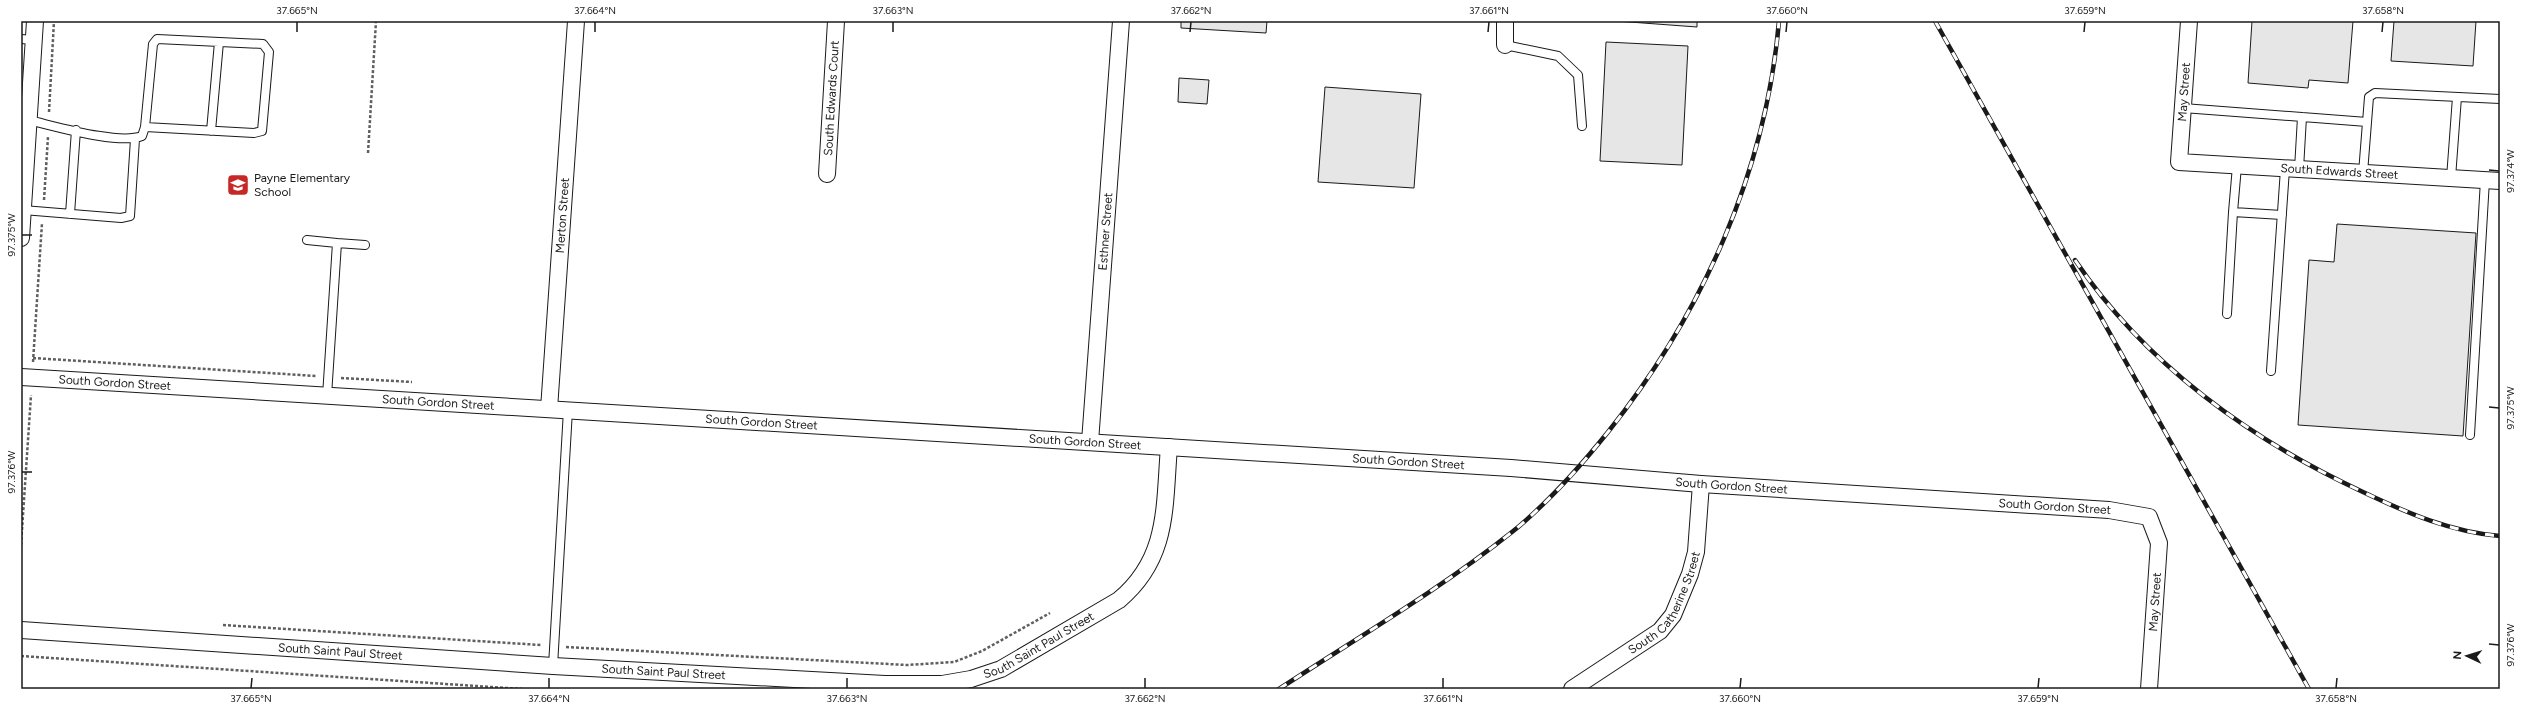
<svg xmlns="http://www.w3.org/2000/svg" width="2521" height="710" font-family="Figtree,sans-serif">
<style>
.building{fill:#e6e6e6;stroke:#1a1a1a}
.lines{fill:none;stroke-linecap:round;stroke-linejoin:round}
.lane-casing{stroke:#1a1a1a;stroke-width:10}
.street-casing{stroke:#1a1a1a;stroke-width:18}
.path{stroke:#5f5f5f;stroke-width:2.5;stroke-dasharray:3 2;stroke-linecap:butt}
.lane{stroke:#fff;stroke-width:8}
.street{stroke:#fff;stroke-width:16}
.rail-casing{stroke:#1a1a1a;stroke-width:4.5}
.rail{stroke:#fff;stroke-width:3;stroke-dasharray:9;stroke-linecap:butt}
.ticks{fill:none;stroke:#1a1a1a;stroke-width:1.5}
.labels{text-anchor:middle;stroke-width:3;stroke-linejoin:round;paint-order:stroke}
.street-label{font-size:12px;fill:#1a1a1a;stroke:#fff}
.poi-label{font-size:12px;fill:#1a1a1a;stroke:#fff;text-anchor:start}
.neatline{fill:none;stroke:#1a1a1a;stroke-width:1.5}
.ticks-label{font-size:10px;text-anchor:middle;fill:#1a1a1a}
</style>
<rect width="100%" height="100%" fill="#fff"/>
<path class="building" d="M1181 21H1267L1266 33 1181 28Z
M1616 21H1697V27Z
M2252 21H2353L2348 83 2309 80 2308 88 2248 83Z
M2394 21H2476L2473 66 2391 61Z
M1606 42 1688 46 1682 165 1600 161Z
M1179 78 1209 80 1207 104 1178 102Z
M1325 87 1421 94 1414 188 1318 182Z
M2337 224 2476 233 2463 436 2298 425 2309 260 2334 262Z"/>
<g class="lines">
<g class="lane-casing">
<path id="lane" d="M21 39 33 40
M1505 45 1558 56 1578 75 1582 126
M2183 108 2367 122
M28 120C55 126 118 145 142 136L145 127 153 44 157 39 263 44 269 52 262 131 254 133 145 127
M211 131 219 42
M2237 166 2233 212 2282 215
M2299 169 2302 117
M2363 173 2369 97 2375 93 2500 99
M2451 178 2457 97
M23 210 121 218 130 216 135 139
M70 214 76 130
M307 240 337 243 327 396
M337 243 365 245
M2227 314 2233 212
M2271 371 2285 169
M2470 435 2485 180
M553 666 568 410"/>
</g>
<g class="street-casing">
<g id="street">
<path d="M1505 21V45"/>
<path id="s1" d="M2189 21 2179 162 2500 181"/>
<path id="s2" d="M827 174 836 21"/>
<path d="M21 238 35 21"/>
<path id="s3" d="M21 377 1511 468 1701 484 2109 510 2149 517 2159 543 2149 689"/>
<path id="s4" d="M549 409 576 21"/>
<path id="s5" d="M1090 442 1121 21"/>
<path id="s6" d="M21 630 553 666 885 684H942L971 679 1001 669 1119 600C1169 558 1164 507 1169 447"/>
<path id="s7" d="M1572 689 1660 631 1673 615 1690 574 1696 552 1701 484"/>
</g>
</g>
<path class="path" d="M49 112 54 21
M368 153 376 21
M44 200 48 137
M33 358 316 376
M33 362 42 223
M341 378 412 382
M21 545 31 395
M223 625 541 645
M566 647 907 665 954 662 982 651 1050 613
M21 656 522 689"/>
<use href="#lane" class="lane"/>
<use href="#street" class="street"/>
<g class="rail-casing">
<path id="rail" d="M1935 21 2309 689
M2075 260C2145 364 2251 440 2363 492 2407 513 2451 532 2500 536
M1279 689C1357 638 1439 590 1512 532 1548 503 1579 468 1608 432 1702 314 1766 172 1779 21"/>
</g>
<use href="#rail" class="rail"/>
</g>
<path class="ticks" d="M297 32V22M595 32V22M893 32V22M1190 32 1191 22M1488 32 1489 22M1786 32 1787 22M2084 32 2085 22M2382 32 2383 22M2489 170 2499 171M22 235H32M2489 407 2499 408M22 472H32M2489 644 2499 645M251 688 252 678M549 688V678M847 688V678M1145 688V678M1443 688V678M1740 688 1741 678M2038 688 2039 678M2336 688 2337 678"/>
<defs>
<g id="school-square" transform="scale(1.15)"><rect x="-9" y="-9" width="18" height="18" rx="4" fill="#c62828" stroke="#fff"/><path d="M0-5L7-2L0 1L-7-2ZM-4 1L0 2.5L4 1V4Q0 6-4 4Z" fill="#fff"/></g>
</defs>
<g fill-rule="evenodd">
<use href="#school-square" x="238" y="185"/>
</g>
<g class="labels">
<g class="street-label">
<text transform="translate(2184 92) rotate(-86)" y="4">May Street</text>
<text dy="4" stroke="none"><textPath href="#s2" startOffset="76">South Edwards Court</textPath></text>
<text dy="4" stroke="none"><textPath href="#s1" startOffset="302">South Edwards Street</textPath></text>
<text dy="4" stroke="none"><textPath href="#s4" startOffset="194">Merton Street</textPath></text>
<text dy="4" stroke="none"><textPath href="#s5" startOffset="211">Esthner Street</textPath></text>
<text dy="4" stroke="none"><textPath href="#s3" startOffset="94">South Gordon Street</textPath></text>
<text dy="4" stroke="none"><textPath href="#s3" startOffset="418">South Gordon Street</textPath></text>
<text dy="4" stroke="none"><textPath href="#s3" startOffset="742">South Gordon Street</textPath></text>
<text dy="4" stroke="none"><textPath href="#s3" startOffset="1066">South Gordon Street</textPath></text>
<text dy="4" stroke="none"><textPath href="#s3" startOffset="1390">South Gordon Street</textPath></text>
<text dy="4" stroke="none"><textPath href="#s3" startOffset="1714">South Gordon Street</textPath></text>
<text dy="4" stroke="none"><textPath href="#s3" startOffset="2038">South Gordon Street</textPath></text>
<text dy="4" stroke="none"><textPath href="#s7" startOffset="131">South Catherine Street</textPath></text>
<text transform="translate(2155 602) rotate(-86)" y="4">May Street</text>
<text dy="4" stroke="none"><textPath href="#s6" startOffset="1028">South Saint Paul Street</textPath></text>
<text dy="4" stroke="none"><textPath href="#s6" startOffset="320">South Saint Paul Street</textPath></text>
<text dy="4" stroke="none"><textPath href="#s6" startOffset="644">South Saint Paul Street</textPath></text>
</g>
<g class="poi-label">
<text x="254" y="182">Payne Elementary<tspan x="254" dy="14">School</tspan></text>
</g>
</g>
<rect width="2521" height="710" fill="none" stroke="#ffffff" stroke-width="44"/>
<g transform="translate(2467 656) rotate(274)" stroke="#ffffff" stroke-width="3" paint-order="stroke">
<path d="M0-3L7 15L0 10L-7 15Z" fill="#1a1a1a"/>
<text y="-6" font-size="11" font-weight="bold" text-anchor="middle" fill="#1a1a1a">N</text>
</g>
<rect x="22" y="22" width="2477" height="666" class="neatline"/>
<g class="ticks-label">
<text x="297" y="14">37.665°N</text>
<text x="595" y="14">37.664°N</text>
<text x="893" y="14">37.663°N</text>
<text x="1191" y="14">37.662°N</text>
<text x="1489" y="14">37.661°N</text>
<text x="1787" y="14">37.660°N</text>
<text x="2085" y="14">37.659°N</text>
<text x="2383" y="14">37.658°N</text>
<text transform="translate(2510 171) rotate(-90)" y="4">97.374°W</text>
<text transform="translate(11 235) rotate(-90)" y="4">97.375°W</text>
<text transform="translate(2510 408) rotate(-90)" y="4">97.375°W</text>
<text transform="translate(11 472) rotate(-90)" y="4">97.376°W</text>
<text transform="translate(2510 645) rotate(-90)" y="4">97.376°W</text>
<text x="251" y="702">37.665°N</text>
<text x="549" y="702">37.664°N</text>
<text x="847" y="702">37.663°N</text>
<text x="1145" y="702">37.662°N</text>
<text x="1443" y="702">37.661°N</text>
<text x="1740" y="702">37.660°N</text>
<text x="2038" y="702">37.659°N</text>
<text x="2336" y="702">37.658°N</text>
</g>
</svg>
